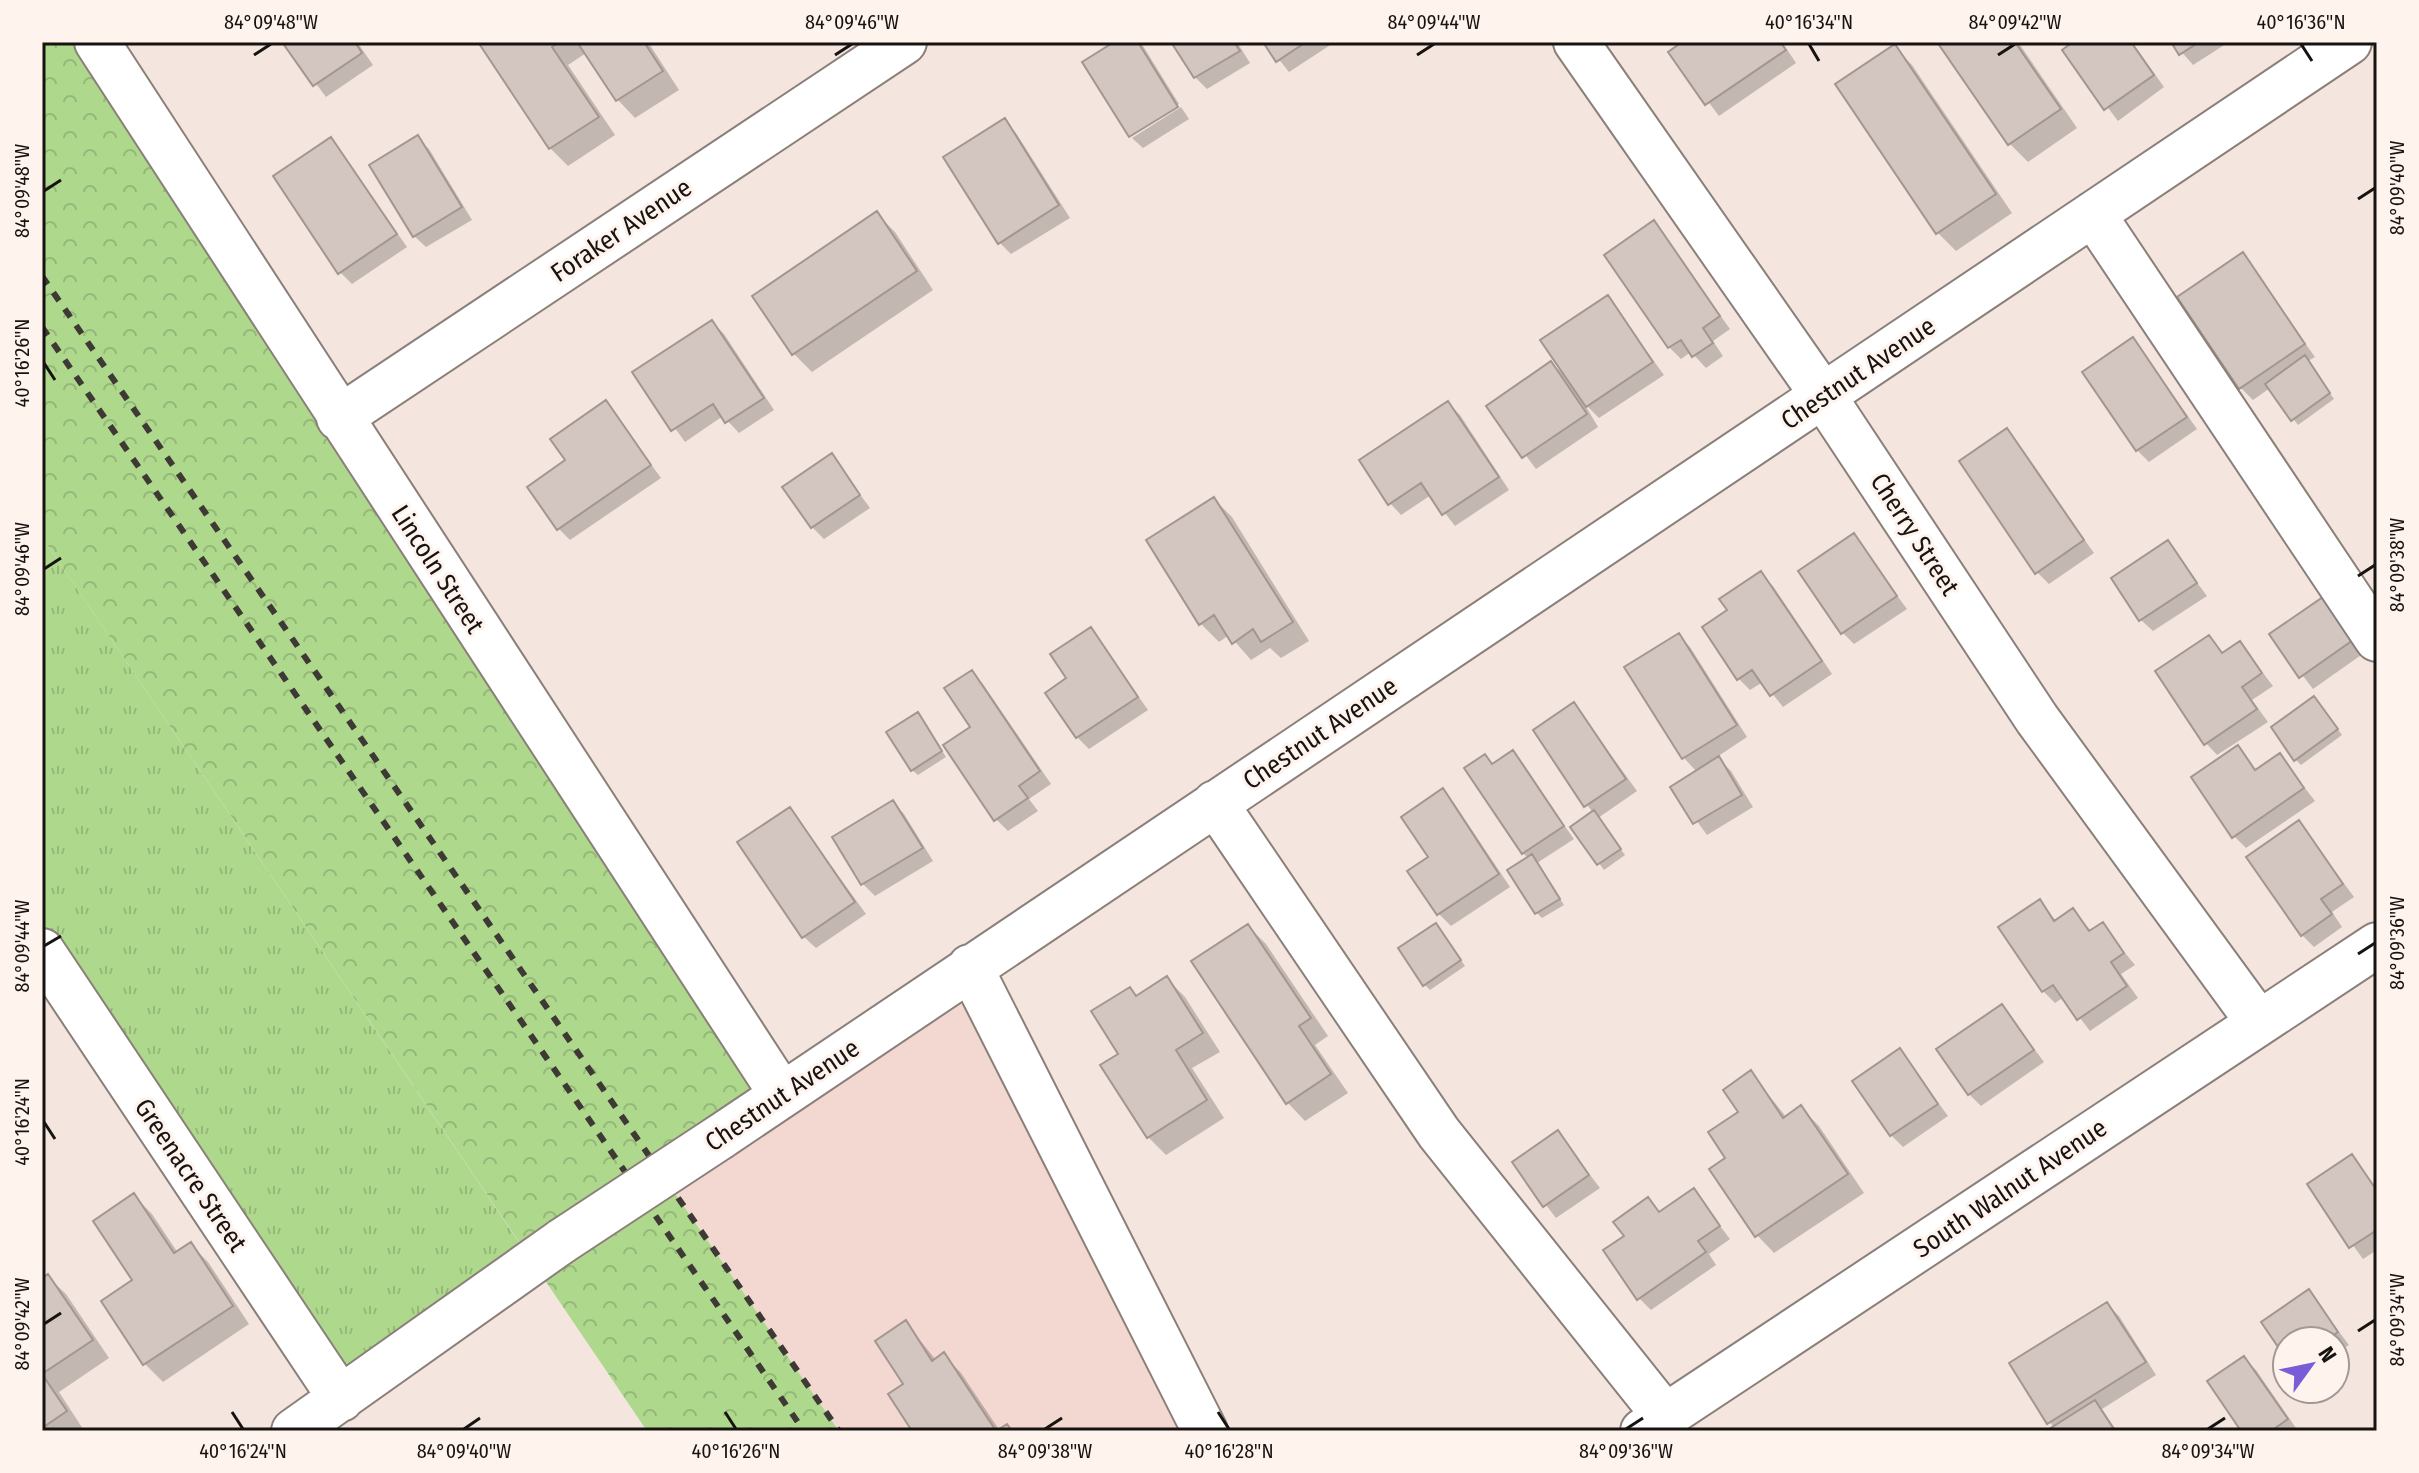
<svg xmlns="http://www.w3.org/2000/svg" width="2419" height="1473" font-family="'Fira Sans Condensed',sans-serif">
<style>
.industrial{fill:#f2d8d1}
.grass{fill:url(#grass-tufts)}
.forest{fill:url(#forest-crowns)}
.shadow{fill:#0003}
.building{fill:#d3c5bf;stroke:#a39690;stroke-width:2}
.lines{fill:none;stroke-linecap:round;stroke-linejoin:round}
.minor-casing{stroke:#8b7f79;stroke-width:48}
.minor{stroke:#fff;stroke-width:44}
.rail{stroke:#3f3936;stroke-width:6;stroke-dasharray:10 10;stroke-linecap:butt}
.minor-bridge-casing{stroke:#8b7f79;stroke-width:48;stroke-linecap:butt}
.minor-bridge{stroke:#fff;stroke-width:44}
.ticks{fill:none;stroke:#171311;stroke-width:3}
.labels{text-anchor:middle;stroke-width:6;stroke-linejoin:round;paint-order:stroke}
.street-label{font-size:26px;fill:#171311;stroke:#fff3ee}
.neatline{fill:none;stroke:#171311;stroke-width:3}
.ticks-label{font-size:20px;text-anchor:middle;fill:#171311}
</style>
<defs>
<pattern id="grass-tufts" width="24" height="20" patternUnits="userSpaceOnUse" patternTransform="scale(2)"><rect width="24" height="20" fill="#aed88c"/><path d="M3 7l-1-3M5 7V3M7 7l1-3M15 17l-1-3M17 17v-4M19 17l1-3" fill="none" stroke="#95b878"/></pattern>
<pattern id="forest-crowns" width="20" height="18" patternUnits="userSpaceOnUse" patternTransform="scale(2)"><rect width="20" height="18" fill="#aed88c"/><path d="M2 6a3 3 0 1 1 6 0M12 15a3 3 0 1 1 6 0" fill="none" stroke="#95b878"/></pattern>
</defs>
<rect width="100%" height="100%" fill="#f4e5df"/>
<path class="industrial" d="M970 967 1205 1431H839L663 1175Z"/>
<path class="grass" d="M42 537 533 1263 341 1399 42 951Z"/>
<path class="forest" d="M42 42H97L782 1095 663 1176 839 1431H647L42 537Z"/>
<path class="shadow" d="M285 42H357L373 65 326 97Z
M480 42H648L679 90 635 118 618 100 586 53 568 65 615 135 568 166 550 148Z
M1118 42H1139L1143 46 1179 104 1131 134Z
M1174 42H1237L1250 63 1207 89 1195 77Z
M1265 42H1335L1289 72Z
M1685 42H1782L1796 63 1719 116 1671 52Z
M1940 42H2018L2077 128 2028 162 2010 144Z
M2077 42H2132L2164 87 2118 121 2065 51Z
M2173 42H2229L2193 65Z
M1894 47 1912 65 2012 213 1956 251 1938 233 1838 85Z
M1181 107 1189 119 1143 148 1132 138Z
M1004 121 1016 133 1070 218 1011 254 999 242Z
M417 138 429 149 472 220 426 247 414 236Z
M331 139 407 247 352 284 340 272Z
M877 214 895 232 933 290 812 372 794 354 755 296Z
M1654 223 1730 329 1713 341 1723 356 1706 368 1691 352 1681 359 1669 347Z
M2242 255 2315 357 2308 361 2334 399 2298 425 2270 388 2253 400 2241 388Z
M1607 297 1664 375 1599 418 1584 403 1598 427 1536 469 1489 406 1551 363 1568 378Z
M712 322 724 334 774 410 739 433 723 416 685 442 635 373Z
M2133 339 2197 429 2149 462 2137 450Z
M606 403 661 478 570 540 559 529Z
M1448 403 1460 415 1509 490 1455 526 1431 495 1401 515 1390 503Z
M2007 431 2094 553 2049 584 2037 572Z
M831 455 870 508 824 539 812 527Z
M1214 499 1232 517 1309 641 1281 658 1270 648 1251 660 1229 635 1219 642 1201 624 1148 540Z
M1853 536 1907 609 1854 644 1843 633Z
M2167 542 2207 596 2153 631 2141 620Z
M1761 574 1773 586 1832 674 1783 707 1763 682 1750 690 1738 678 1730 610Z
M2323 599 2364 653 2313 689 2272 635Z
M1091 629 1148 710 1089 749 1077 737 1069 679Z
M1678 635 1690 647 1747 737 1717 757 1731 771 1753 807 1707 835 1672 787 1697 772 1684 758 1627 668Z
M2209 637 2224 654 2240 643 2273 686 2252 700 2268 722 2217 755 2206 743Z
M971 672 983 684 1051 784 1029 799 1038 811 1008 831 996 819 972 727Z
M1574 704 1637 791 1598 818 1625 855 1604 870 1573 827 1593 813 1535 731Z
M2319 704 2342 735 2301 765 2296 760Z
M923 720 946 757 918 775 912 770Z
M2238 748 2257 771 2280 756 2315 801 2246 848 2234 836Z
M1512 752 1574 839 1537 863 1564 905 1542 918 1537 913 1529 859 1523 853 1485 756 1494 765Z
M1443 791 1454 803 1510 887 1451 926 1439 914Z
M893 802 904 814 933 861 875 896 863 884 835 838Z
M790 809 866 914 816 948 804 937Z
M2299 822 2354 897 2332 912 2342 927 2314 947 2302 935Z
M2040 902 2057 922 2073 910 2092 932 2102 925 2135 965 2121 974 2138 998 2090 1031 2064 997 2055 1003 2043 991Z
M1248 926 1266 944 1328 1036 1315 1045 1348 1093 1305 1121 1288 1103 1194 962Z
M1441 931 1465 966 1430 990 1424 984Z
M1167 979 1185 997 1220 1052 1192 1068 1224 1118 1166 1155 1148 1137 1130 990 1137 997Z
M2002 1006 2044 1062 1981 1106 1969 1094Z
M1900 1051 1948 1116 1903 1147 1891 1135Z
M1751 1073 1787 1118 1801 1108 1819 1126 1864 1193 1774 1253 1757 1235 1728 1158Z
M1558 1133 1600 1188 1556 1218 1514 1163Z
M2352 1157 2377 1188V1250L2363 1259 2309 1185Z
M1693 1191 1730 1239 1709 1254 1716 1265 1651 1310 1639 1298 1626 1237 1648 1200 1661 1213Z
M134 1196 152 1214 178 1253 191 1245 208 1262 249 1324 163 1382 145 1364 103 1302 135 1281Z
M48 1277 66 1294 109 1358 59 1392 83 1429 81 1431H42V1281Z
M2309 1292 2349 1345 2335 1354V1341H2287V1357L2264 1322Z
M2107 1304 2119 1316 2156 1375 2102 1409 2117 1431H2050L2054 1428 2012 1364Z
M906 1323 936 1360 944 1355 961 1373 1000 1431H1012H914L906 1385Z
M2244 1358 2256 1370 2298 1431H2244Z"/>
<path class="building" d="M282 42H355L362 53 313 86Z
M478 42H559L552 47 599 117 549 149Z
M577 42H644L663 71 616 101Z
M1114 42H1138L1178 107 1129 137 1082 62Z
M1171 42H1234L1240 51 1194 78Z
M1263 42H1306L1276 62Z
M1682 42H1780L1786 50 1705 105 1668 52Z
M1937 42H2015L2061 109 2008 145Z
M2073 42H2131L2154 75 2104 110 2062 50Z
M2171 42H2199L2179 55Z
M1895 44 1996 194 1936 234 1835 84Z
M1005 118 1059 205 998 244 943 157Z
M418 135 462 207 413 237 369 165Z
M331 137 397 234 338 274 273 176Z
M877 211 917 271 792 355 752 296Z
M1654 220 1720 316 1703 328 1713 343 1692 357 1681 340 1668 348 1604 255Z
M2243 252 2305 344 2239 389 2177 297Z
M1608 295 1653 362 1586 407 1540 340Z
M712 320 764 398 725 423 713 404 671 431 632 372Z
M2133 337 2187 417 2136 451 2082 372Z
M2305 355 2330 393 2291 421 2265 384Z
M1551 361 1587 414 1522 458 1486 406Z
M606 400 651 465 557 530 527 487 565 460 550 439Z
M1448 401 1499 477 1442 515 1421 483 1388 505 1359 460Z
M2007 428 2084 540 2035 574 1959 461Z
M832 453 860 495 811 528 782 487Z
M1214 497 1293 622 1261 642 1253 629 1232 644 1214 615 1199 625 1146 540Z
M1854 533 1897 596 1841 634 1798 571Z
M2168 540 2197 583 2139 621 2111 578Z
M1761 571 1822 661 1770 696 1752 670 1737 680 1702 627 1727 610 1719 599Z
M2323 597 2353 640 2299 678 2269 634Z
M1091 627 1138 697 1076 738 1045 693 1066 678 1050 654Z
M1679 633 1737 725 1682 759 1624 667Z
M2209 635 2222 653 2240 641 2262 673 2242 687 2257 709 2204 745 2155 671Z
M972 670 1040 771 1019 786 1028 798 994 821 943 745 970 727 944 688Z
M2314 696 2338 729 2294 761 2271 727Z
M1574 702 1626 779 1584 807 1533 730Z
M918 712 942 751 911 771 886 732Z
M2238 745 2255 770 2280 753 2304 788 2232 838 2191 777Z
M1513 750 1564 826 1522 854 1464 768 1485 754 1492 764Z
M1719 756 1742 795 1693 824 1670 787Z
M1443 788 1499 874 1437 915 1407 871 1428 857 1401 817Z
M893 800 923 848 861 885 832 837Z
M790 807 855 902 802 938 737 842Z
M1594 810 1621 849 1597 865 1570 827Z
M2299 820 2343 884 2321 899 2332 914 2301 936 2246 857Z
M1532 854 1560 899 1535 914 1507 870Z
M2040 899 2054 921 2073 908 2089 931 2103 922 2124 953 2111 962 2127 986 2077 1020 2053 985 2042 992 1998 927Z
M1436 923 1461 960 1423 986 1398 948Z
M1248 924 1311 1018 1299 1026 1331 1074 1286 1104 1191 961Z
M1167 976 1203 1033 1176 1050 1207 1100 1147 1138 1100 1065 1118 1054 1091 1011 1130 987 1136 996Z
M2002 1004 2034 1050 1968 1095 1936 1049Z
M1900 1048 1938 1104 1890 1136 1852 1081Z
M1751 1070 1783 1118 1801 1105 1848 1174 1755 1237 1709 1169 1725 1158 1708 1132 1738 1112 1723 1090Z
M1558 1130 1589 1175 1543 1207 1512 1162Z
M2352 1154 2377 1191V1230L2349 1248 2307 1184Z
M1694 1188 1720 1226 1698 1241 1706 1252 1637 1300 1603 1250 1624 1236 1613 1222 1648 1197 1659 1212Z
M134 1193 174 1253 191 1242 233 1306 143 1365 101 1301 132 1280 93 1221Z
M48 1274 93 1340 42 1374 67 1411 42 1428V1278Z
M2309 1289 2338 1332 2325 1341H2287V1360L2261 1322Z
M2107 1302 2146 1362 2047 1424 2009 1363Z
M906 1320 932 1361 944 1352 996 1431 1007 1424 1012 1431H912L888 1394 903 1384 875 1341Z
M2244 1356 2288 1419 2271 1431H2241L2207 1381Z
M2095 1400 2115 1431H2046Z"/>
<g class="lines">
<g class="minor-casing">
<path id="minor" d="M97 42 782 1095
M1576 42 1824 397 2037 719 2259 1023
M2093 214 2377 639
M339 418 904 42
M1215 803 1439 1133 1665 1416
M42 951 341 1399
M970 967 1205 1431
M720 1137 2349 42
M294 1431 562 1241
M1643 1431 2377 945"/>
</g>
<use href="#minor" class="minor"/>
<path class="rail" d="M42 276 839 1431
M42 327 804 1431"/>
<g class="minor-bridge-casing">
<path id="minor-bridge" d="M562 1241 720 1137"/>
</g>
<use href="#minor-bridge" class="minor-bridge"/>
</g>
<path class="ticks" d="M1809 44 1819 61M2301 44 2312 61M254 55 271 44M835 55 852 44M1417 55 1434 44M1998 55 2015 44M44 191 61 180M2358 199 2375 188M44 363 55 380M44 569 61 558M2358 576 2375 565M44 946 61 936M2358 954 2375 943M44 1122 55 1139M44 1324 61 1313M2358 1331 2375 1320M232 1412 243 1429M725 1412 736 1429M1218 1412 1229 1429M464 1429 480 1418M1045 1429 1062 1418M1626 1429 1643 1418M2208 1429 2225 1418"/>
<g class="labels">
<g class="street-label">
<text transform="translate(621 230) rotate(-34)" y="9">Foraker Avenue</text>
<text transform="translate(1858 373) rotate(-34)" y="9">Chestnut Avenue</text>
<text transform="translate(1915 534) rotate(57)" y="9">Cherry Street</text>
<text transform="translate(438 569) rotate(57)" y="9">Lincoln Street</text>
<text transform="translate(1320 733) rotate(-34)" y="9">Chestnut Avenue</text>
<text transform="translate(782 1095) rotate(-34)" y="9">Chestnut Avenue</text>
<text transform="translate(191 1175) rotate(56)" y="9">Greenacre Street</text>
<text transform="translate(2010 1188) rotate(-34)" y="9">South Walnut Avenue</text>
</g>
</g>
<rect width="2419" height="1473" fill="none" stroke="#fff3ee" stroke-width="88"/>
<g transform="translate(2311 1365) rotate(57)"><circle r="38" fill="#fff3ee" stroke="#a29996" stroke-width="2"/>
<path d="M0-6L14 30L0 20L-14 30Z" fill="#785dd7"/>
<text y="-12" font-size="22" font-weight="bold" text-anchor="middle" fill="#171311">N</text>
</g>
<rect x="44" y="44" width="2331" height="1385" class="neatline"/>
<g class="ticks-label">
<text x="271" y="29">84°09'48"W</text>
<text x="852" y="29">84°09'46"W</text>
<text x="1434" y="29">84°09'44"W</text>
<text x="1809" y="29">40°16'34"N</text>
<text x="2015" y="29">84°09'42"W</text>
<text x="2301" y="29">40°16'36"N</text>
<text transform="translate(2397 188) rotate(-90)" y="7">84°09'40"W</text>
<text transform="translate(22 191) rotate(-90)" y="7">84°09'48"W</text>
<text transform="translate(22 363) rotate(-90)" y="7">40°16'26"N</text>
<text transform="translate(2397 565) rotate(-90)" y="7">84°09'38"W</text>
<text transform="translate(22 569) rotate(-90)" y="7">84°09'46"W</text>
<text transform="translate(2397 943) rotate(-90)" y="7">84°09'36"W</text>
<text transform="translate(22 946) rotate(-90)" y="7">84°09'44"W</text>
<text transform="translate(22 1122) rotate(-90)" y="7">40°16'24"N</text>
<text transform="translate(2397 1320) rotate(-90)" y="7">84°09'34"W</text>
<text transform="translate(22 1324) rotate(-90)" y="7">84°09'42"W</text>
<text x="243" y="1458">40°16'24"N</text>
<text x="464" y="1458">84°09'40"W</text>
<text x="736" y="1458">40°16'26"N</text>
<text x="1045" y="1458">84°09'38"W</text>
<text x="1229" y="1458">40°16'28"N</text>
<text x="1626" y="1458">84°09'36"W</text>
<text x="2208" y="1458">84°09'34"W</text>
</g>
</svg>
